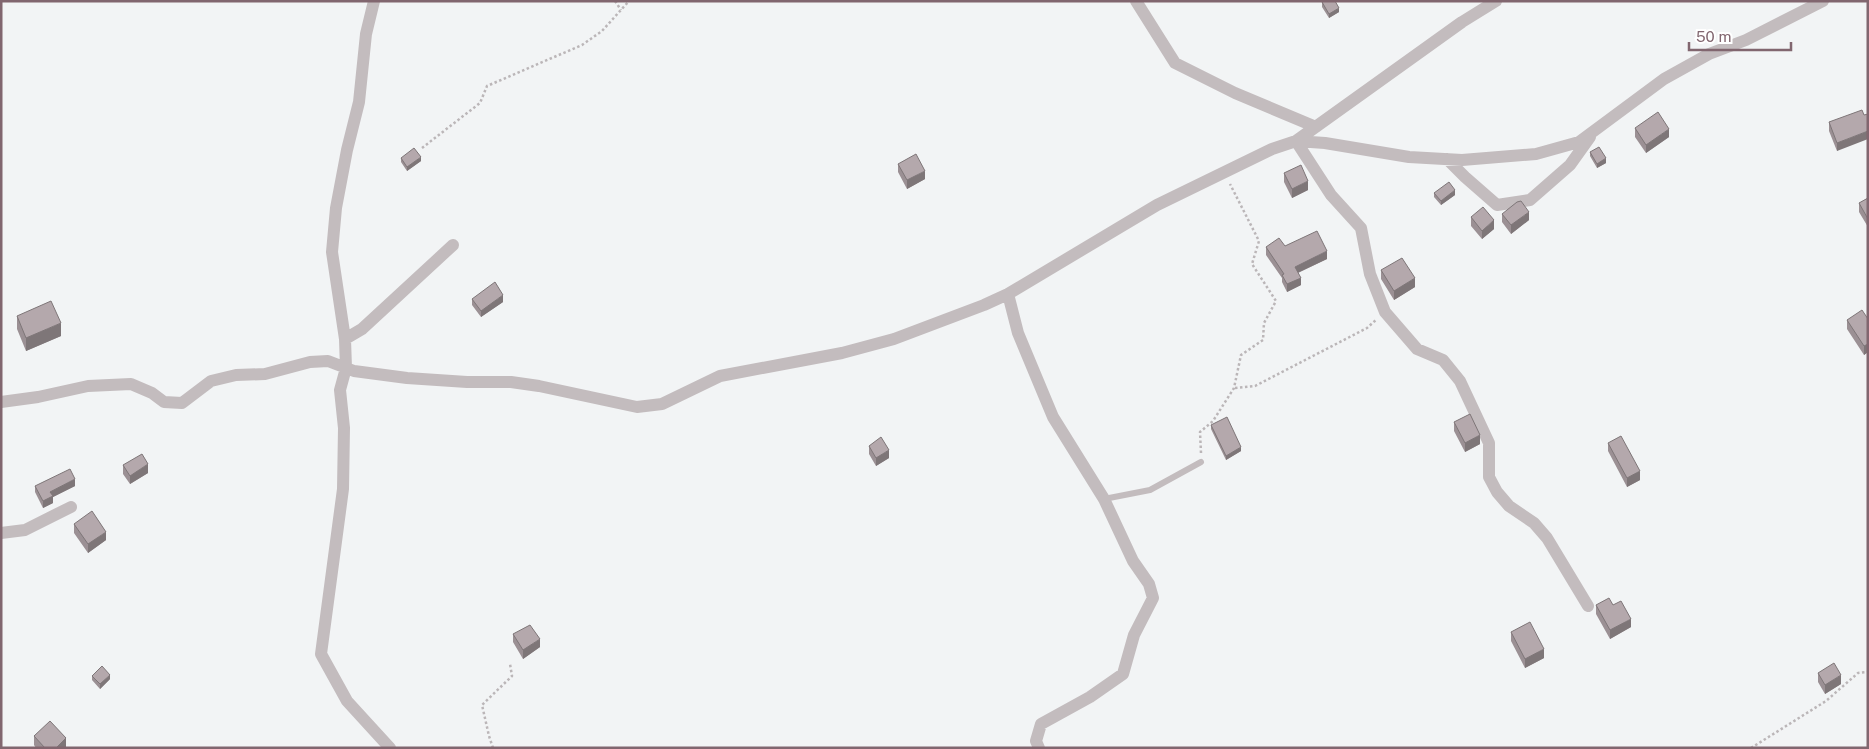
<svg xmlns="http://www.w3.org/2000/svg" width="1869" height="749" font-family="'Public Sans',sans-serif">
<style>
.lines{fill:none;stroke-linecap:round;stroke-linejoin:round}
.path{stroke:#bbb6b8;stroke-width:2.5;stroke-dasharray:2.5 2.5;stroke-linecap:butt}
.lane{stroke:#c3bcbe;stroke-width:6}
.street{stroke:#c3bcbe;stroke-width:12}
.wall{fill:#9b9094}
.shaded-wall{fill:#7e7678}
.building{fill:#b4a8ac;stroke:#7e7678}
</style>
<rect width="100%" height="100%" fill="#f2f4f5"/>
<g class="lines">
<path class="path" d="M615 1 621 10
M422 148 480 103 487 86 582 45 602 31 629 1
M1235 388 1255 386 1367 328 1377 319
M1201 453 1200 432 1213 421 1234 388 1241 355 1263 340 1264 323 1276 301 1252 264 1259 241 1230 184
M493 748 489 736 482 705 512 676 510 664
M1751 748 1826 701 1858 673 1868 672"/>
<path class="lane" d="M1104 499 1150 490 1201 462"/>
<path class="street" d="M374 1 366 34 359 102 347 150 336 208 332 252 345 339 346 368 340 390 344 428 343 489 321 654 347 701 390 748
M1136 1 1175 63 1235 93 1316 127
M1296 141 1325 143 1409 157 1462 160 1536 154 1579 142 1664 79 1709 54 1746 40 1823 1
M1296 141 1331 195 1361 228 1370 274 1385 312 1417 349 1443 360 1460 381 1489 443V477L1497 492 1509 506 1534 523 1547 538 1588 606
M1447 159 1465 177 1497 205 1530 200 1570 165 1590 137
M1008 294 1018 333 1053 417 1104 499 1133 561 1149 584 1153 598 1134 635 1123 674 1090 697 1041 724 1036 741 1039 748
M345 339 362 329 453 245
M1 402 38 397 88 386 131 384 152 393 164 402 182 403 211 381 236 375 265 374 310 362 328 361 354 371 407 378 467 382H511L539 386 637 407 662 404 720 376 842 353 894 339 984 305 1008 294 1157 205 1272 149 1296 141 1462 22 1496 1
M1 533 25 530 71 507"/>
</g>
<path class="wall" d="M1322 2 1339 12 1329 18 1322 7Z
M1864 115 1837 151 1829 131V122Z
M1635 128 1669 137 1646 153 1635 137Z
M1590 152 1606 163 1597 168 1590 156Z
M401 158 421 161 407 171 401 162Z
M898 164 925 179 907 189 898 172Z
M1284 173 1308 190 1292 198 1284 182Z
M1434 193 1455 195 1441 205 1434 197Z
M1868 198V227L1859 212V203Z
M1502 214 1529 220 1511 234 1502 222Z
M1471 217 1494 229 1482 239 1471 226Z
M1285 246 1327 259 1298 273 1301 285 1287 292 1282 282V278L1266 255V247Z
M1381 270 1415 287 1394 300 1381 279Z
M472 299 503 302 481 317 472 305Z
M17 316 61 336 26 351 17 329Z
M1868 319V352L1864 355 1847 329V320Z
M1454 422 1480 444 1465 452 1454 431Z
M1211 425 1241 451 1226 460 1211 429Z
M1608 443 1640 480 1627 487 1608 451Z
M869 446 889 458 876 466 869 454Z
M123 465 148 473 130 484 123 474Z
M35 486H75L53 497V503L43 508 35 492Z
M74 524 106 540 88 553 74 533Z
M1596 605 1631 627 1610 639 1596 614Z
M1511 632 1544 658 1525 668 1511 641Z
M513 634 540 647 523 659 513 642Z
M1818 673 1841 684 1825 694 1818 682Z
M92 676 110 679 100 689 92 680Z
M34 736 66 747 65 748H36L34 745Z"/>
<path class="shaded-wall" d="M1339 8V12L1329 18V14Z
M1669 129V137L1646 153V145Z
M1868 131V139L1837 151V143Z
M421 157V161L407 171V167Z
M1606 158V163L1597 168V164Z
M925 171V179L907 189V180Z
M1308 181V190L1292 198V189Z
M1455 190V195L1441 205V201Z
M1529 212V220L1511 234V225Z
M1494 220V229L1482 239V231Z
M1327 251V259L1295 274V267Z
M1301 278V285L1287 292V284Z
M1415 278V287L1394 300V291Z
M503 295V302L481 317V311Z
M61 323V336L26 351V338Z
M1868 344V352L1864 355V346Z
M1480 435V444L1465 452V443Z
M1241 447V451L1226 460V456Z
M889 450V458L876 466V458Z
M148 464V473L130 484V476Z
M1640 471V480L1627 487V478Z
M75 479V486L53 497V503L43 508V501L50 492Z
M106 532V540L88 553V544Z
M1631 619V627L1610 639V630Z
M540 639V647L523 659V650Z
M1544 649V658L1525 668V659Z
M110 675V679L100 689V684Z
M1841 675V684L1825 694V685Z
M66 738V747L65 748H56Z"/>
<path class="building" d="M1324 1H1335L1339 8 1329 14 1322 2Z
M1862 110 1864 115 1868 114V131L1837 143 1829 122Z
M1658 112 1669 129 1646 145 1635 128Z
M1599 147 1606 158 1597 164 1590 152Z
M414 148 421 157 407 167 401 158Z
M916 154 925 171 907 180 898 164Z
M1301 165 1308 181 1292 189 1284 173Z
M1449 182 1455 190 1441 201 1434 193Z
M1868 198V219L1859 203Z
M1521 201 1529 212 1511 225 1502 214 1517 202Z
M1483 207 1494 220 1482 231 1471 217Z
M1317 231 1327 251 1295 267 1301 278 1287 284 1282 275 1284 274 1266 247 1279 238 1285 246Z
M1402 258 1415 278 1394 291 1381 270Z
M495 282 503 295 481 311 472 299Z
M51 301 61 323 26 338 17 316Z
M1862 310 1868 319V344L1864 346 1847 320Z
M1470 414 1480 435 1465 443 1454 422Z
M1227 417 1241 447 1226 456 1211 425Z
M1621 436 1640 471 1627 478 1608 443Z
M881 437 889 450 876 458 869 446Z
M142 454 148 464 130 476 123 465Z
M70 469 75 479 50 492 53 496 43 501 35 486Z
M92 511 106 532 88 544 74 524Z
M1609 598 1613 605 1621 601 1631 619 1610 630 1596 605Z
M1530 622 1544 649 1525 659 1511 632Z
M530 625 540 639 523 650 513 634Z
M1834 663 1841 675 1825 685 1818 673Z
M102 666 110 675 100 684 92 676Z
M50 721 66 738 56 748H45L34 736Z"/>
<rect width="1869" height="749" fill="none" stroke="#81666f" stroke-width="5"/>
<path d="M1689 42v8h102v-8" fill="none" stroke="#81666f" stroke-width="2.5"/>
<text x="1696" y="42" font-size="15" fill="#81666f" stroke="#ffffff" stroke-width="4" paint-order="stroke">50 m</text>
</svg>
